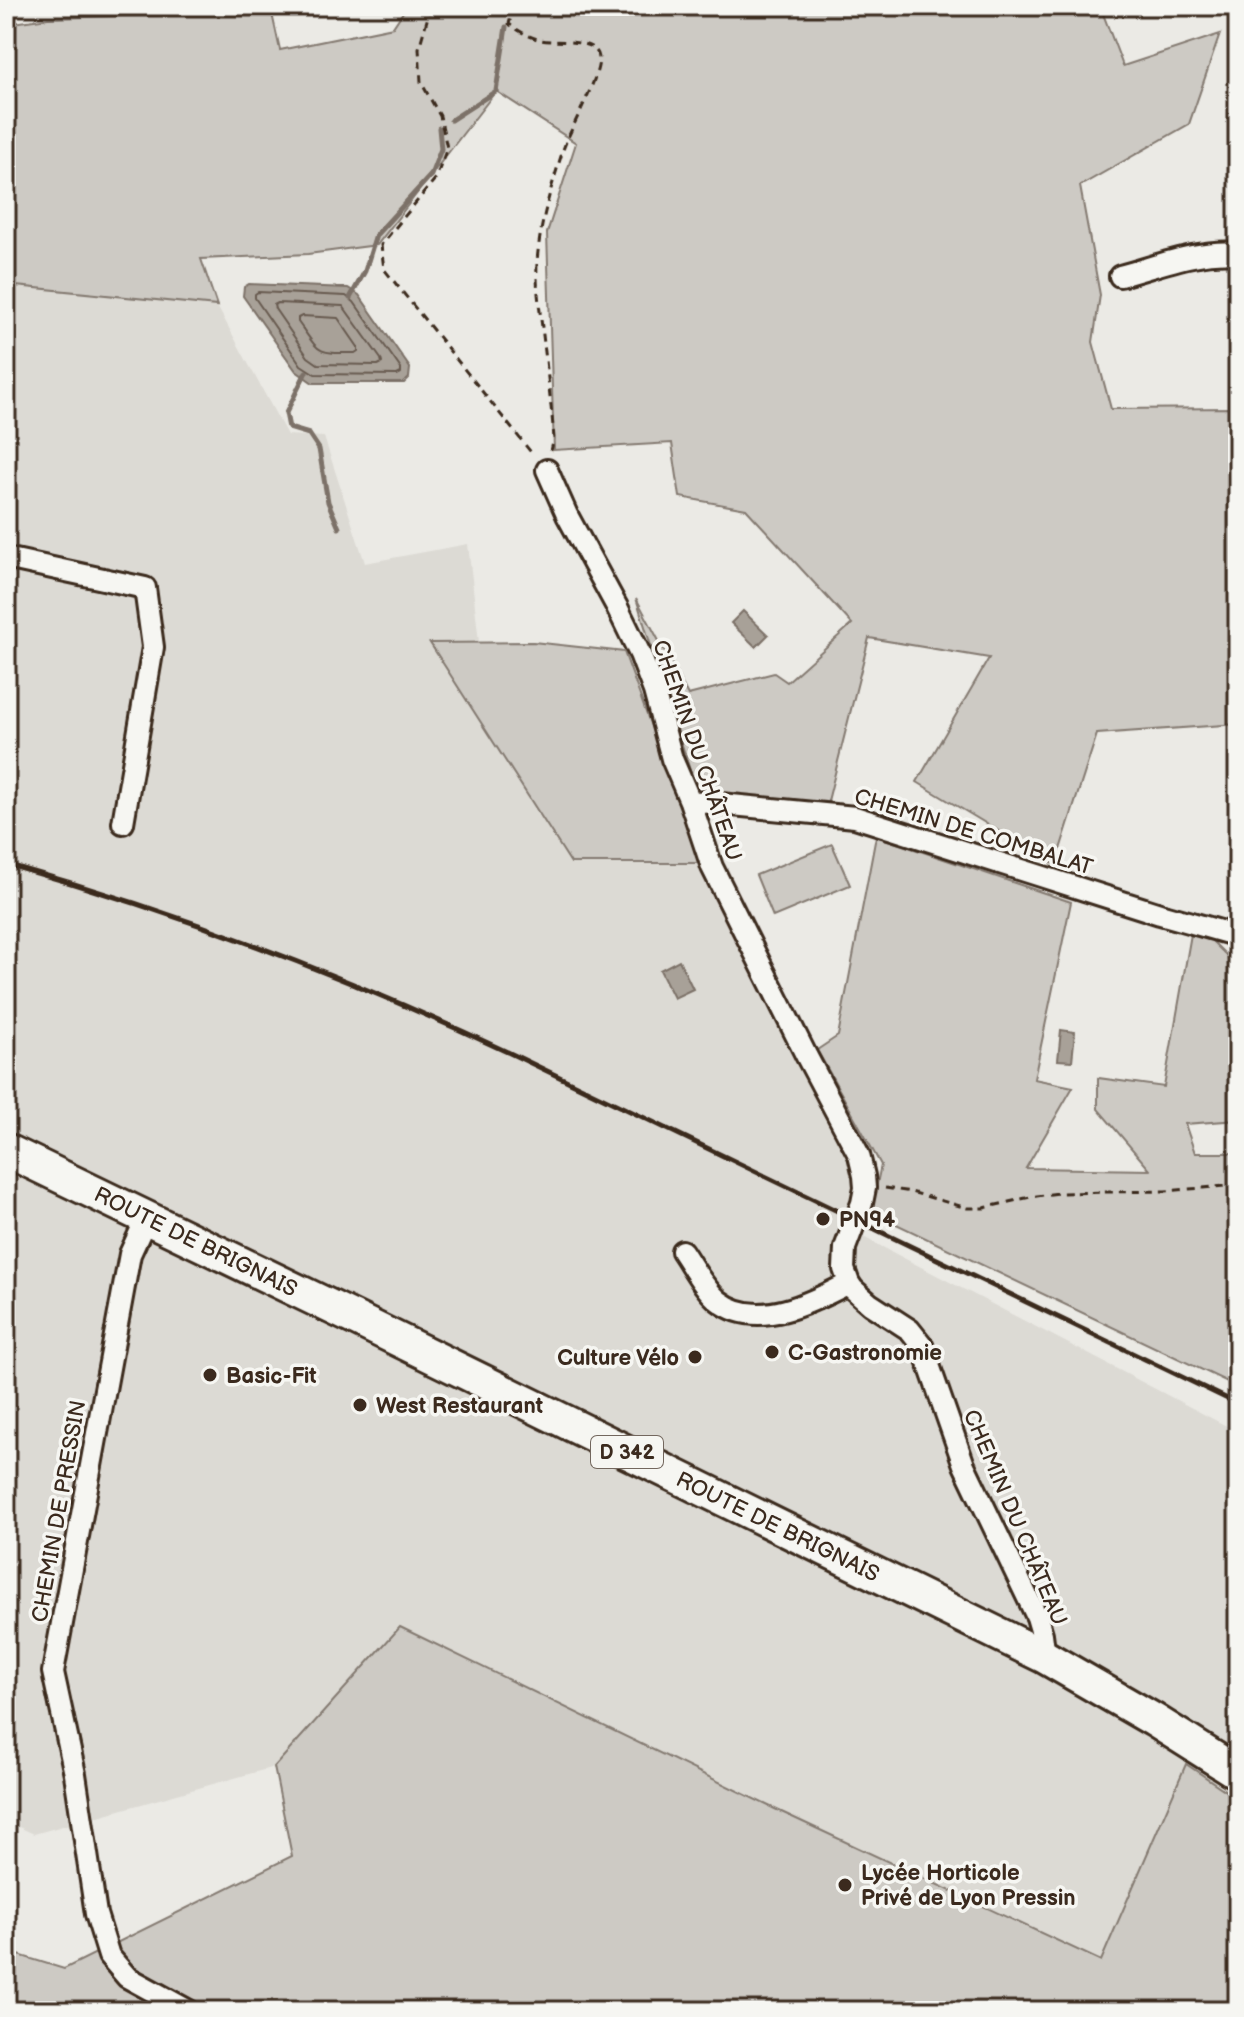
<svg xmlns="http://www.w3.org/2000/svg" width="1244" height="2017" font-family="'Balsamiq Sans',sans-serif">
<style>
.built{fill:#dcdad4}
.green{fill:#cdcac4;stroke:#847a71;stroke-width:2}
.water{fill:#a8a198;stroke:#7c7167;stroke-width:2}
.lines{fill:none;stroke-linecap:round;stroke-linejoin:round}
.shore{stroke:#675a4f;stroke-width:2}
.stream{stroke:#7c7167;stroke-width:5}
.street-casing{stroke:#3b2a1e;stroke-width:26}
.primary-casing{stroke:#3b2a1e;stroke-width:38}
.path{stroke:#3b2a1e;stroke-width:3;stroke-dasharray:8 6;stroke-linecap:butt}
.street{stroke:#f6f6f2;stroke-width:20}
.primary{stroke:#f6f6f2;stroke-width:32}
.rail{stroke:#3b2a1e;stroke-width:5}
.poi-dot{fill:#3b2a1e;stroke:#f6f6f2;stroke-width:3}
.labels{text-anchor:middle;stroke-width:7;stroke-linejoin:round;paint-order:stroke}
.shield{fill:#f6f6f2;stroke:#73675e;stroke-width:2}
.shield-label{font-size:20px;font-weight:bold;fill:#3b2a1e}
.street-label{font-size:22px;fill:#3b2a1e;stroke:#f6f6f2}
.poi-label{font-size:22px;font-weight:bold;fill:#3b2a1e;stroke:#f6f6f2;text-anchor:start}
</style>
<rect width="100%" height="100%" fill="#ebeae5"/>
<filter id="ink" filterUnits="userSpaceOnUse"><feTurbulence type="fractalNoise" baseFrequency=".0125" numOctaves="2"/><feDisplacementMap in="SourceGraphic" scale="16" xChannelSelector="R" yChannelSelector="G"/><feConvolveMatrix kernelMatrix="1 2 1 2 8 2 1 2 1" color-interpolation-filters="sRGB"/></filter>
<g filter="url(#ink)">
<path class="built" d="M6 285 217 306 287 435 324 437 365 563 468 544 479 642 431 643 703 863 855 1162 846 1228 1238 1432V1799L1185 1765 1098 1973 400 1627 274 1767 34 1834 6 1821Z"/>
<path class="green" d="M160 6H205L207 13 271 9 280 50 393 27 407 6H1100L1123 66 1220 34 1189 124 1080 186 1100 295 1093 342 1111 409 1238 408V724L1097 734 1055 865 917 782 989 658 869 638 826 809 698 796 636 598 688 695 774 673 787 682 852 624 746 509 680 497 672 443 554 450 547 233 576 143 496 91 377 245 308 254 201 259 217 306 6 285V24L48 18 159 15Z
M533 642 624 652 679 803 703 863H571L430 643Z
M876 836 1071 902 1034 1079 1073 1087 1026 1168 1150 1170 1098 1109V1078L1164 1087 1191 934 1211 940 1238 967V1120L1185 1124 1195 1153H1238V1387L871 1212 881 1165 817 1050 838 1036Z
M832 844 850 885 773 917 756 875Z
M400 1627 775 1809 1101 1961 1186 1764 1238 1799V2011H6V1951L64 1969 292 1856 274 1767Z"/>
<path class="water" d="M249 284 348 288 359 295 410 368 409 378 404 383H313L296 371 243 296 244 287Z
M743 611 768 635 756 647 731 623Z
M679 960 693 989 674 998 660 970Z
M1061 1030 1075 1032 1072 1061 1058 1060Z"/>
<g class="lines">
<path class="shore" d="M258 292 346 296 354 302 401 369V373L397 375 315 374 301 365 255 298V294Z
M278 303 343 306 381 359 382 363 378 365 318 364 308 357 275 309 274 305Z
M302 316 338 318 358 347V351L355 353C315 353 321 354 298 322V318Z"/>
<path class="stream" d="M451 120 496 91 506 27
M350 298 365 271 376 235 431 175 441 149 439 128
M306 372 286 413 289 428 309 434 319 449 328 502 339 528"/>
<g class="street-casing">
<path id="street" d="M1120 276C1158 266 1198 249 1238 253
M547 470 567 515 617 607 640 654 654 691 672 759 690 801 712 867 807 1057 859 1155 864 1176 865 1188 862 1203 845 1248 844 1269 849 1283 853 1289 870 1304 910 1330 922 1345 964 1465 1037 1617 1042 1634 1045 1657
M6 558 145 588 153 647 123 823
M690 801 855 817 1160 914 1238 936
M147 1217 130 1254 53 1672 75 1774 96 1914 109 1956 127 1977 189 2011
M682 1251C693 1267 704 1289 719 1301 757 1331 813 1302 849 1283"/>
</g>
<g class="primary-casing">
<path id="primary" d="M6 1150 354 1318 1045 1657 1154 1720 1238 1773"/>
</g>
<path class="path" d="M431 6 419 48 421 82 440 116 447 148 436 178 381 245 384 269 534 456
M514 6 509 24C519 31 529 37 541 40 557 43 590 38 598 54 605 70 569 130 563 150 551 188 540 222 537 262 536 286 540 311 543 335 547 369 551 403 554 438L551 451
M885 1188 911 1192 967 1208H984L1030 1197 1058 1193 1165 1191 1238 1185"/>
<use href="#street" class="street"/>
<use href="#primary" class="primary"/>
<path class="rail" d="M6 864C181 913 351 978 516 1056L1238 1404"/>
</g>
</g>
<g class="poi-dot">
<circle cx="823" cy="1219" r="8"/>
<circle cx="772" cy="1352" r="8"/>
<circle cx="695" cy="1357" r="8"/>
<circle cx="210" cy="1375" r="8"/>
<circle cx="360" cy="1405" r="8"/>
<circle cx="845" cy="1885" r="8"/>
</g>
<g class="labels">
<rect class="shield" x="591" y="1436" width="72" height="32" rx="6"/>
<g class="shield-label">
<text x="627" y="1459">D 342</text>
</g>
<g class="street-label">
<text transform="translate(698 750) rotate(71)" y="8">CHEMIN DU CHÂTEAU</text>
<text transform="translate(974 831) rotate(17)" y="8">CHEMIN DE COMBALAT</text>
<text transform="translate(196 1241) rotate(26)" y="8">ROUTE DE BRIGNAIS</text>
<text transform="translate(58 1511) rotate(-80)" y="8">CHEMIN DE PRESSIN</text>
<text transform="translate(1016 1517) rotate(67)" y="8">CHEMIN DU CHÂTEAU</text>
<text transform="translate(778 1526) rotate(26)" y="8">ROUTE DE BRIGNAIS</text>
</g>
<g class="poi-label">
<text x="839" y="1227">PN94</text>
<text x="788" y="1360">C-Gastronomie</text>
<text x="679" y="1365" text-anchor="end">Culture Vélo</text>
<text x="226" y="1383">Basic-Fit</text>
<text x="376" y="1413">West Restaurant</text>
<text x="861" y="1880">Lycée Horticole<tspan x="861" dy="25">Privé de Lyon Pressin</tspan></text>
</g>
</g>
<rect width="1244" height="2017" fill="none" stroke="#f6f6f2" stroke-width="32"/>
<rect x="16" y="16" width="1212" height="1985" fill="none" stroke="#3b2a1e" stroke-width="3" filter="url(#ink)"/>
</svg>
